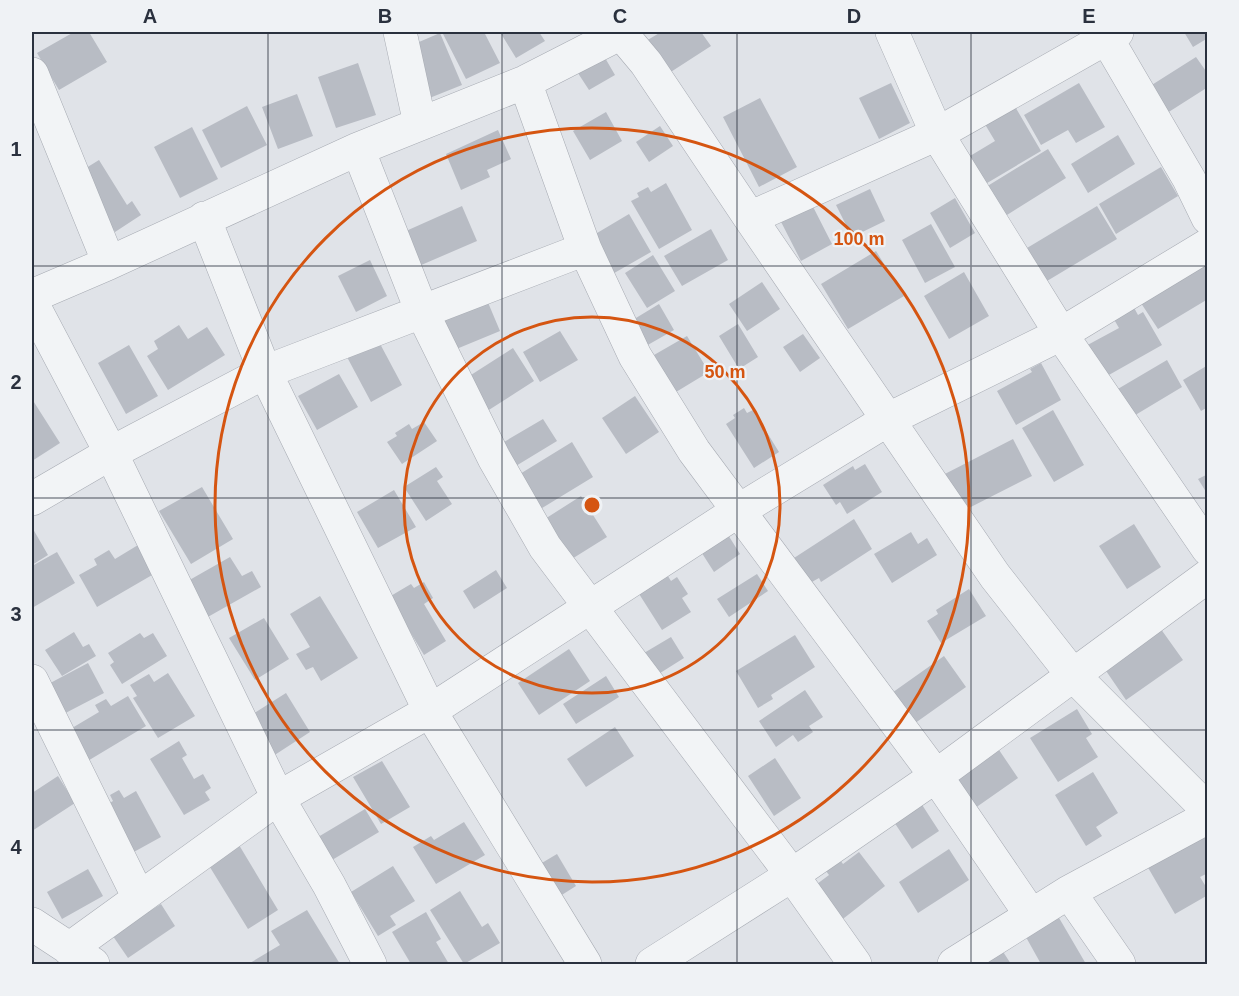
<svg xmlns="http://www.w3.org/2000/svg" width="1239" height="996" font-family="Helvetica,sans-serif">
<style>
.building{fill:#b8bcc4}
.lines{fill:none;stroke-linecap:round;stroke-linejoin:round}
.minor-casing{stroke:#a6aab2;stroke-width:34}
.minor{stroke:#f2f4f6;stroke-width:33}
.grid{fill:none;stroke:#2a313e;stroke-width:1.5;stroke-opacity:0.55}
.ring{fill:none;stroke:#d55511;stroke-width:3}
.centre{fill:#d55511;stroke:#eff2f5;stroke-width:3}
.ring-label{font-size:18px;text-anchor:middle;font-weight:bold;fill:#d55511;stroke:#eff2f5;stroke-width:4.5;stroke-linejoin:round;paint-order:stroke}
.neatline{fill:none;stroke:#2a313e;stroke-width:2}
.grid-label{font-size:20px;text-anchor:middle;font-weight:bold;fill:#2a313e}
</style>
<rect width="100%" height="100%" fill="#e0e3e8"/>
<path class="building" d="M74 32H89L107 62 59 90 37 53Z
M442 32H484L500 63 466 79Z
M500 32H539L545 41 516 58Z
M661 32H701L711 46 663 77 641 44Z
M1184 32H1208V38L1193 47Z
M440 33 462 85 427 99 405 48Z
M601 51 615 75 589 90 574 67Z
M1196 57 1208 74V87L1164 115 1147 88Z
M358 63 376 115 336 128 318 77Z
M891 83 910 123 879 139 859 98Z
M1079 83 1105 127 1076 143 1068 130 1041 145 1024 115Z
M297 94 313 136 278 149 262 107Z
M760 98 797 167 759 187 723 117Z
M1010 98 1041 151 977 189 960 162 995 141 980 116Z
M247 106 267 145 221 168 202 130Z
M606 112 622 141 590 160 573 131Z
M660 126 673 146 649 162 636 142Z
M192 127 218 179 180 198 154 147Z
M498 130 511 159 487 170 490 177 461 190 446 154Z
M1118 135 1135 164 1088 193 1071 164Z
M1048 149 1066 178 999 220 981 190Z
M99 160 127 205 132 201 141 215 115 232 78 173Z
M1161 167 1178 196 1116 234 1099 204Z
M666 183 692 230 659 249 631 201 639 197 637 193 648 187 651 192Z
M870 189 885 221 852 237 836 205Z
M806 193 832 244 801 261 775 210Z
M955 198 975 233 950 248 930 213Z
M462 206 477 241 412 269 397 235Z
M1097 206 1117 239 1047 281 1027 248Z
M629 214 651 252 609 276 587 239Z
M931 224 955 267 925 283 902 240Z
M711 229 728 260 682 286 664 256Z
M876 251 904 296 848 329 821 284Z
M653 255 675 291 647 308 625 273Z
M370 260 387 296 356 312 338 276Z
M1208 264V272L1206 273 1208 276V299L1158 329 1139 300Z
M964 272 989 316 949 339 924 296Z
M762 282 780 309 747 331 729 304Z
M484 293 500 331 454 350 438 312Z
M659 304 674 330 646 346 631 321Z
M1132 304 1138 315 1143 312 1162 345 1100 380 1082 348 1119 328 1112 316Z
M738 324 758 357 739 369 719 336Z
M179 325 188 339 207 327 225 355 168 390 147 356 158 349 154 341Z
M560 331 578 360 540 382 523 352Z
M803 334 820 358 800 372 783 347Z
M687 336 709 372 676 392 654 355Z
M378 340 402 385 371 402 347 357Z
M129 345 158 396 126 414 98 363Z
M513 348 534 381 481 415 460 382Z
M1167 360 1182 387 1127 420 1111 393Z
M1041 363 1061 400 1016 425 997 391 1032 372 1030 369Z
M1208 365V407L1201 411 1183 380Z
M339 374 358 407 317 430 298 396Z
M635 396 659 432 626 454 602 418Z
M32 399 60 443 32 461Z
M744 408 747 413 753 410 779 452 754 468 726 424 735 418 733 415Z
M1053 410 1084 465 1054 482 1022 428Z
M543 419 557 441 506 472 492 449Z
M424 422 437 441 402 464 387 442 397 436 395 433 409 424 412 429Z
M1013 439 1032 476 957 514 939 477Z
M572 442 593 477 529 516 515 477Z
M865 464 882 492 847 514 840 502 836 505 823 485 853 466 855 470Z
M436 467 443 477 437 481 452 504 426 521 404 487Z
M1208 474V495L1198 479Z
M202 487 233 539 191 564 159 511Z
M394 490 416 527 378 548 357 512Z
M581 496 607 537 567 562 537 524Z
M854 519 872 549 821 582 819 578 810 583 794 558Z
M1134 524 1161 567 1127 589 1099 546Z
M33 529 48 555 32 565V530Z
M725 530 740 554 714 572 698 547Z
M911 532 918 544 927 538 937 555 892 583 874 554Z
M143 542 159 571 97 607 79 575 97 565 94 559 109 550 115 559Z
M57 552 75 583 32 608V566Z
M230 557 242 576 252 571 261 587 206 618 186 582Z
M663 568 671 581 677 577 688 594 682 598 691 612 662 630 634 586Z
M496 570 507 588 474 609 463 591Z
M757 574 768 591 729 617 717 599Z
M424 582 433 598 424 604 446 641 424 655 389 597 411 584 414 588Z
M969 589 986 616 941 643 927 621 938 614 936 610Z
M320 596 358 658 321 681 313 667 306 670 296 654 310 647 290 614Z
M264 618 289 659 255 680 229 638Z
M1158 625 1183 660 1126 700 1102 665Z
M74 632 83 647 89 644 96 656 62 676 45 650Z
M140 633 144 638 153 633 167 656 122 684 110 665 114 662 108 653Z
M795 635 815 667 771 695 773 699 758 708 736 671Z
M671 637 684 658 657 675 644 653Z
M569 649 590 681 539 715 518 683Z
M944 656 966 687 911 726 889 695Z
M88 663 104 693 54 719 39 689Z
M168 673 195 716 158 738 133 698 137 696 130 685 149 674 154 682Z
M606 676 619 697 576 724 563 704Z
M805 690 823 717 809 726 813 732 798 742 793 735 776 747 759 721Z
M286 693 310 732 267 760 242 721Z
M128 696 146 726 86 762 67 731 99 712 95 705 106 699 111 706Z
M1077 709 1092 734 1086 738 1098 757 1058 782 1030 738Z
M615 727 634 756 586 787 567 759Z
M179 741 187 755 182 758 194 779 203 774 211 788 205 792 210 800 184 815 150 759Z
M995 744 1018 778 968 813 945 779Z
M775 758 801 798 774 816 748 776Z
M382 761 410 807 381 824 353 777Z
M1093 772 1118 813 1096 827 1102 836 1086 846 1055 795Z
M58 776 75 803 32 831V793Z
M119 790 124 798 136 791 161 837 132 853 105 806 113 801 110 795Z
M917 797 939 831 912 849 892 819Z
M365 809 379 832 322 866 308 843Z
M464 822 485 855 436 884 413 847 431 836 434 840Z
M1200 827 1208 840V873L1200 877 1208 890V895L1175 914 1143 859Z
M239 845 278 910 248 929 208 864Z
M949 849 969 880 918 913 899 882Z
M859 852 885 886 839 922 813 887 829 875 826 871 840 860 843 864Z
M557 854 576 886 549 903 530 870Z
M393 866 415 901 390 916 396 925 378 936 351 892Z
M88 869 103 896 62 919 47 892Z
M460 891 482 927 488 923 500 943 464 964 430 910Z
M138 904 145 914 161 904 175 926 128 958 106 926Z
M307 910 340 964H251L250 963 280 945 271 931Z
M1055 911 1086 964H1041L1022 930Z
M426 912 441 939 436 942 449 964H411L392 932Z
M998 944 1011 964H964Z"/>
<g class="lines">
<g class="minor-casing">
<path id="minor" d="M400 32 420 124
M620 32 646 63 750 218 995 576 1072 674 1208 810
M1103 32 1189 179 1208 218
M1117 32 937 134 1061 334 1208 549
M32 74 109 263
M525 82 585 249 635 356 694 451 936 776 1031 915
M358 149 422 312 494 458 545 547 792 875 855 964
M204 218 265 372 430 711 585 964
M750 218 937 134 892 32
M32 296 109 263 358 149 525 82 621 33
M32 303 111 453 278 798 329 885 370 964
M32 499 111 453 265 372 585 249
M32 681 139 898
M1069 892 1119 964
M32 924 93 964
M69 949 278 798 430 711 738 511 889 419 1061 334 1208 245
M652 964 792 875 936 776 1208 576
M954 964 1069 892 1208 817"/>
</g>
<use href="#minor" class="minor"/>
</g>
<path class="grid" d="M268 32V964M502 32V964M737 32V964M971 32V964M32 266H1208M32 498H1208M32 730H1208"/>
<g class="ring">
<circle cx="592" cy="505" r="188"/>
<circle cx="592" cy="505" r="377"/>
</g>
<circle cx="592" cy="505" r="9" class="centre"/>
<g class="ring-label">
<text x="859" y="245">100 m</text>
<text x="725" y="378">50 m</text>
</g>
<rect width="1239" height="996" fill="none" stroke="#eff2f5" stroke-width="66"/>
<rect x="33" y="33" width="1173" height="930" class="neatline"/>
<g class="grid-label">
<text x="150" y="23">A</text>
<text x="385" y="23">B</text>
<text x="620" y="23">C</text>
<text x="854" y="23">D</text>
<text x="1089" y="23">E</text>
<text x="16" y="156">1</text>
<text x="16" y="389">2</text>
<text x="16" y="621">3</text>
<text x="16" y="854">4</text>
</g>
</svg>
